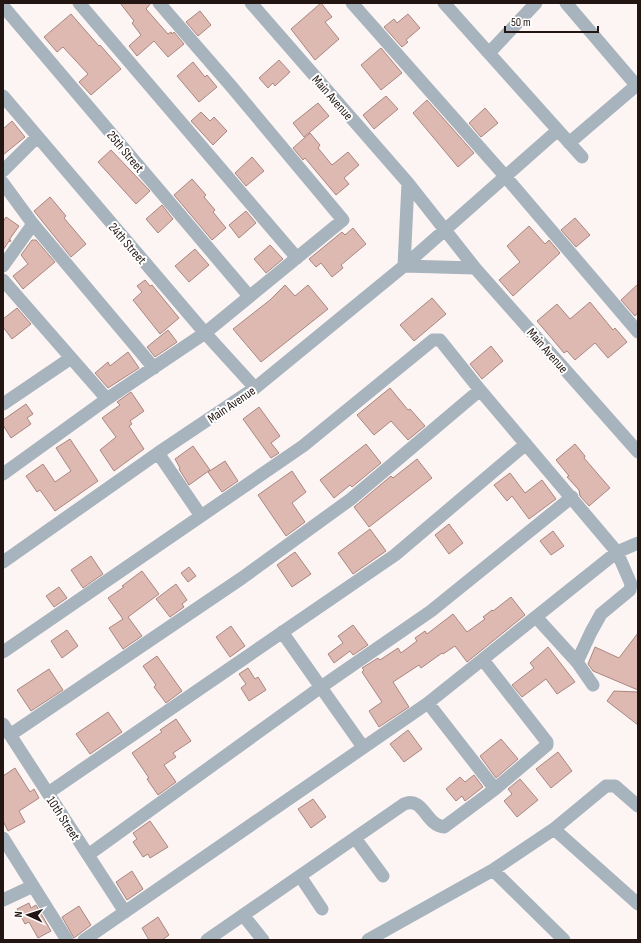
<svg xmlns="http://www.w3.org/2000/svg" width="641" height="943" font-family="'Sofia Sans Condensed',sans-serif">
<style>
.building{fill:#deb9b1;stroke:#aa8780}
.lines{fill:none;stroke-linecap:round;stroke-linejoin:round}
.minor{stroke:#a7b3bd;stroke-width:13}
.labels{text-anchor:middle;stroke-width:4;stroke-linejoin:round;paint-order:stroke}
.street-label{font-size:13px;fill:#221512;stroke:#fff}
</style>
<rect width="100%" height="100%" fill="#fdf5f4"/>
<path class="building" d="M120 3H151L146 9 168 34 171 32 172 34 174 32 184 44 168 57 154 41 137 56 129 46 141 35 132 23 134 21Z
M321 3 332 17 325 22 339 39 315 60 291 29Z
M200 11 211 25 198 36 186 22Z
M71 14 99 46 100 45 121 69 91 95 79 82 88 74 63 47 57 52 44 37Z
M408 14 420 28 406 40 408 42 402 47 384 27 394 19 397 23Z
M381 48 402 73 381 90 361 65Z
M279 60 290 72 275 86 273 83 268 88 259 78Z
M193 62 205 77 207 75 217 87 199 102 177 76Z
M386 96 398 109 374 129 363 115Z
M427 100 474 153 458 167 413 113Z
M318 103 329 116 304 137 293 123Z
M485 108 498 123 481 137 469 123Z
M201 112 210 121 214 117 227 131 213 145 191 121Z
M12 121 25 137 3 155V129Z
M310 133 320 145 318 148 332 165 348 152 359 165 344 178 349 184 336 195 305 158 303 160 293 148Z
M111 150 150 191 136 204 98 162Z
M252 157 264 171 246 186 235 173Z
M192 179 206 195 204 197 215 210 213 212 226 228 212 240 174 195Z
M50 197 66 216 64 218 86 244 71 257 34 211Z
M162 205 173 219 158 233 146 219Z
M246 211 256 223 239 238 229 225Z
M6 217 19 226 9 240H11L10 242 9 241 3 250V222Z
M575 218 590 235 576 247 561 230Z
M529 226 545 244 549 240 560 253 513 296 499 280 520 262 507 246Z
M353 228 366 244 341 265 343 268 332 277 321 263 316 267 309 259 342 232 345 235Z
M32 240H36L55 262 23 289 13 276 28 264 21 255Z
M270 245 283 259 266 273 254 259Z
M195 249 209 265 189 282 175 266Z
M145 280 150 286 152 285 179 318 160 334 133 300 142 292 137 286Z
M638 284V312L635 316 621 300Z
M285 285 295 296 308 285 328 309 261 362 233 329 270 300Z
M432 298 446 314 414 341 400 325Z
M590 302 613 330 615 328 627 342 608 358 595 343 575 360 567 351 564 353 537 321 557 304 570 319Z
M17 308 31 324 12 339 3 327V319Z
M168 330 177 342 155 357 147 347Z
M491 346 503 361 482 379 470 364Z
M128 352 139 368 108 388 95 373 108 362 110 366Z
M390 388 408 410 410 409 425 426 408 440 391 421 374 435 357 415Z
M131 392 144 411 130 421 132 424 129 426 144 449 114 471 100 450 116 437 102 418 120 405 117 402Z
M26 404 33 414 27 418 31 424 11 438 3 425V420Z
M259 407 280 436 271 443 279 453 271 458 243 419Z
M70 439 98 481 55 511 40 490 37 492 26 476 43 464 55 482 71 471 56 448Z
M366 444 381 463 352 487 350 485 334 498 320 480Z
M575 444 585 456 584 458 610 488 589 506 580 496 579 490 567 477 569 476 556 460Z
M193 446 210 470 189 485 179 469 180 468 175 459Z
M417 459 432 478 369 527 354 507 391 476 393 478Z
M225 461 238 481 222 492 208 472Z
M292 471 306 492 292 503 305 522 286 536 258 495Z
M510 473 525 493 542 480 556 499 529 519 512 496 507 501 494 485Z
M449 524 463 543 449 554 435 535Z
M370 529 386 551 353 574 338 553Z
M553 531 564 546 551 555 540 541Z
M295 552 311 574 292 587 277 565Z
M91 556 103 574 83 588 71 570Z
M189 567 196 576 188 582 181 573Z
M142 571 159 594 128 617 142 636 123 649 109 628 123 619 108 598 124 587 122 586Z
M176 584 187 600 182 604 184 607 170 617 156 599Z
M59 587 67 598 54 607 46 596Z
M511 597 525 615 467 662 455 646 443 654 442 653 421 668 419 665 393 682 409 707 379 727 369 711 382 702 362 672 364 670 362 668 378 658 380 660 398 648 401 653 417 641 415 638 425 631 427 634 453 614 467 632 485 619 483 617 492 610 493 611Z
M353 625 368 645 353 655 350 651 334 663 328 654 343 643 338 636Z
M231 626 245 646 230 657 216 637Z
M67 630 78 646 62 658 51 641Z
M638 633V690L593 671 588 664 595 647 619 658Z
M548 647 575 682 557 694 546 679 522 697 512 685 534 668 530 663Z
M157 656 182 691 166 703 154 687 156 685 143 666Z
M248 668 255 679 258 677 266 690 249 701 241 688 246 684 239 674Z
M49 669 63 690 31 711 17 690Z
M614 691 638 692V725L607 701Z
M108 712 122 732 90 754 76 734Z
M176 719 191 741 173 753 176 757 164 765 176 782 158 795 147 779 149 778 132 753 162 732 160 730Z
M408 730 422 749 404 762 390 744Z
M501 739 518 759 496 778 480 756Z
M558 752 572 771 551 788 536 769Z
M15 768 30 792 34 789 39 798 19 811 25 822 8 831 3 821V776Z
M474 775 483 787 465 801 462 796 456 801 446 789 460 777 465 782Z
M520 779 538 800 517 817 504 801 512 794 508 789Z
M313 799 326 817 311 828 298 809Z
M150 821 168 847 150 858 148 854 143 857 133 842 137 839 133 833Z
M132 871 143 889 127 900 116 882Z
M29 903 31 908 36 905 51 931 38 938 29 922 25 924 17 909Z
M79 906 91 925 74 938 62 917Z
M158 917 169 935 162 940H149L142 928Z"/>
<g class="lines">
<path class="minor" d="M79 3 297 258
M251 3 408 183 475 268 638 452
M352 3 505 176 638 332
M444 3 582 157
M566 3 636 85
M3 6 249 296
M489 53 536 3
M3 96 205 333 255 388
M569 143 638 84
M3 171 37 137
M3 183 33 224 154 368
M408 183 404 266 475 268
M3 266 33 224
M3 280 107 399
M3 404 71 358
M158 453 201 516
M3 474 107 399 205 333 343 220 231 86 159 3
M3 562 158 453 255 388 404 266 558 130
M282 632 363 747
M3 652 303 446 433 340H440L480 390 617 552 631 584 630 590 601 614 591 632 577 662 536 617
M577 662 593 685
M428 703 495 789 547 745V742L483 660
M3 724 125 912
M10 735 242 578 351 499 480 390
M48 793 395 555 526 444
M554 829 638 904
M3 838 67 940
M355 838 383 876
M88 855 321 687 431 611 572 497
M493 870 564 940
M300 876 322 909
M3 900 33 886
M243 915 263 940
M84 940 428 703 617 552 638 543
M207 940 404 804C424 796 425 825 444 827L495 789
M368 940 493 870 554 829 606 786H615L638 806"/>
</g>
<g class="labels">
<g class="street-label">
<text transform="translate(333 97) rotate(49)" y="5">Main Avenue</text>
<text transform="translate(126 151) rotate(50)" y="5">25th Street</text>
<text transform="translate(128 243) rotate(49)" y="5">24th Street</text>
<text transform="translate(548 350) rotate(49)" y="5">Main Avenue</text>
<text transform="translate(231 404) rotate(-34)" y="5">Main Avenue</text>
<text transform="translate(64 818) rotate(57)" y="5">10th Street</text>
</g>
</g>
<rect width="641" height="943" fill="none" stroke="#221512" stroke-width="8"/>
<g transform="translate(28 915) rotate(273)" stroke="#ffffff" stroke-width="3" paint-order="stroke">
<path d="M0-3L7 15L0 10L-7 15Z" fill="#221512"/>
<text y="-6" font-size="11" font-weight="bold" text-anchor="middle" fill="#221512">N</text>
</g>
<path d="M505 26v6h93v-6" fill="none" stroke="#221512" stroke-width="2"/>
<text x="511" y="26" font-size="12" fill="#221512" stroke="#ffffff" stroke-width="3" paint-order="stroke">50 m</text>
</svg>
